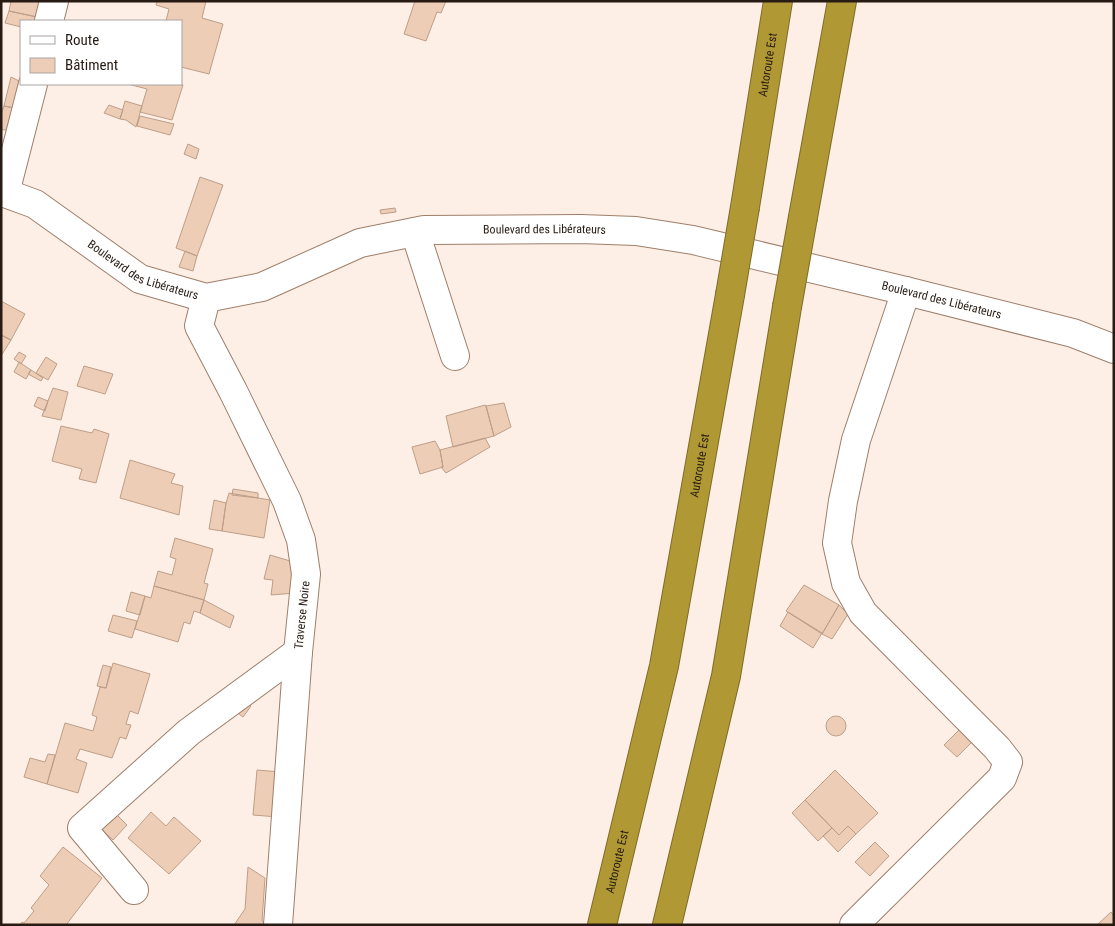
<svg xmlns="http://www.w3.org/2000/svg" width="1115" height="926" font-family="'Roboto Condensed',sans-serif">
<style>
.building{fill:#eecdb6;stroke:#bd9e88}
.lines{fill:none;stroke-linecap:round;stroke-linejoin:round}
.minor-casing{stroke:#9e7f6a;stroke-width:30}
.highway-casing{stroke:#806c28;stroke-width:30}
.minor{stroke:#fff;stroke-width:28}
.highway{stroke:#b09834;stroke-width:28}
.highway-bridge-casing{stroke:#806c28;stroke-width:30;stroke-linecap:butt}
.highway-bridge{stroke:#b09834;stroke-width:28}
.labels{text-anchor:middle;stroke-width:5;stroke-linejoin:round;paint-order:stroke}
.street-label{font-size:12px;fill:#271b13;stroke:#fff}
</style>
<rect width="100%" height="100%" fill="#fdefe6"/>
<path class="building" d="M11 1H43L37 17 9 11Z
M157 1H206L202 18 223 24 209 74 181 67V21H166L169 9 156 5Z
M415 1H446L441 13 437 12 426 41 404 34Z
M9 11 37 17 36 21H21V27L5 23Z
M11 77 21 82 19 109 4 106Z
M128 84H179L183 85 172 120 140 112 147 89Z
M125 101 142 106 136 127 126 120 120 119Z
M109 105 123 110 120 119 104 113Z
M4 106 19 109 13 132 1 129V114Z
M140 116 174 124 170 135 137 126Z
M188 144 199 149 196 159 184 154Z
M200 177 223 185 197 256 176 248Z
M395 208 396 212 381 214 380 210Z
M185 251 197 256 193 271 179 267Z
M1 301 25 314 11 340 1 335Z
M1 335 11 340 1 356Z
M19 352 26 356 21 364 14 359Z
M46 357 57 364 48 380 36 373Z
M19 362 31 370 26 379 14 372Z
M84 366 113 374 105 394 77 386Z
M31 370 43 378 41 381 28 374Z
M53 388 68 392 61 420 42 416Z
M38 397 48 401 45 411 34 406Z
M504 403 511 427 494 436 486 406Z
M485 405 486 406 494 436 453 447 446 416Z
M61 426 92 433 94 429 109 434 96 483 79 479 82 469 52 461Z
M485 438 490 447 446 473 441 467H443L440 450Z
M435 441 440 450 443 467 420 474 412 447Z
M130 460 175 474 171 483 183 486 179 515 120 498Z
M233 489 258 493V498L232 495Z
M229 493 270 500 264 538 222 531 226 503Z
M214 500 226 503 222 531 209 529Z
M175 538 213 549 204 583 208 584 204 600 154 586 158 571 172 575 176 559 170 557Z
M270 555 297 563 295 593 271 595 273 580 264 579Z
M804 585 839 605 822 634 786 611Z
M154 586 204 600 200 613 194 611 190 624 184 622 178 642 135 629 145 596 151 598Z
M131 592 145 596 140 615 126 611Z
M204 600 234 616 230 628 200 613Z
M839 605 848 614 832 639 822 634Z
M788 612 822 633 813 648 780 626Z
M113 615 137 621 132 638 108 631Z
M113 663 150 674 138 714 130 711 126 724 131 725 126 739 120 737 112 758 80 749 76 759 87 763 78 793 47 784 65 723 93 731 97 717 92 715 100 687 106 688Z
M103 665 111 667 106 688 97 686Z
M242 700 251 706 243 717 235 711Z
M826 726a10 10 0 1 1 20 0a10 10 0 1 1-20 0Z
M959 730 972 742 957 757 944 745Z
M48 754 55 755 47 784 24 777 30 758 45 762Z
M257 770 281 772 278 817 253 815Z
M835 770 878 813 856 834 848 826 839 835 805 800Z
M805 800 832 828 818 841 792 813Z
M151 812 166 826 174 817 201 841 169 874 128 838Z
M116 814 127 825 113 840 101 829Z
M848 826 856 834 838 852 823 836 832 828 839 835Z
M875 842 889 856 870 876 855 862Z
M63 847 102 878 66 925H20L22 922 24 923 34 911 31 908 49 885 40 876Z
M248 867 265 878 262 921 268 925H234L245 909Z
M1111 912 1114 916V925H1097Z"/>
<g class="lines">
<g class="minor-casing">
<g id="minor">
<path d="M49 21 54 1"/>
<path id="s1" d="M1 193H5L35 204 140 279 206 298 262 287 360 243 424 230 581 229 636 231 693 240 906 291 1073 333 1114 349"/>
<path d="M5 193 33 84"/>
<path d="M415 232 455 356"/>
<path d="M206 298 199 326 233 391 287 501 301 540 306 574 298 652 278 925"/>
<path d="M134 890 82 828 189 732 298 652"/>
<path d="M854 925 1002 778 1008 762 997 748 863 613 846 583 837 543 843 501 856 440 906 291"/>
</g>
</g>
<g class="highway-casing">
<g id="highway">
<path id="s2" d="M745 207 778 1"/>
<path d="M803 217 842 1"/>
<path id="s3" d="M602 925 664 666 730 295"/>
<path d="M667 925 726 676 787 307"/>
</g>
</g>
<use href="#minor" class="minor"/>
<use href="#highway" class="highway"/>
<g class="highway-bridge-casing">
<path id="highway-bridge" d="M730 295 745 207
M787 307 803 217"/>
</g>
<use href="#highway-bridge" class="highway-bridge"/>
</g>
<g class="labels">
<g class="street-label">
<text dy="4" stroke="none"><textPath href="#s2" startOffset="144">Autoroute Est</textPath></text>
<text dy="4" stroke="none"><textPath href="#s1" startOffset="584">Boulevard des Libérateurs</textPath></text>
<text dy="4" stroke="none"><textPath href="#s1" startOffset="164">Boulevard des Libérateurs</textPath></text>
<text dy="4" stroke="none"><textPath href="#s1" startOffset="989">Boulevard des Libérateurs</textPath></text>
<text dy="4" stroke="none"><textPath href="#s3" startOffset="470">Autoroute Est</textPath></text>
<text transform="translate(302 615) rotate(-84)" y="4">Traverse Noire</text>
<text dy="4" stroke="none"><textPath href="#s3" startOffset="65">Autoroute Est</textPath></text>
</g>
</g>
<rect width="1115" height="926" fill="none" stroke="#271b13" stroke-width="5"/>
<rect x="20" y="20" width="162" height="65" fill="#ffffff" stroke="#a9a4a1"/>
<rect x="30" y="36" width="25" height="8" fill="#ffffff" stroke="#a9a4a1"/>
<text x="65" y="45" font-size="15" fill="#271b13">Route</text>
<rect x="30" y="58" width="25" height="15" fill="#eecdb6" stroke="#a9a4a1"/>
<text x="65" y="70" font-size="15" fill="#271b13">Bâtiment</text>
</svg>
